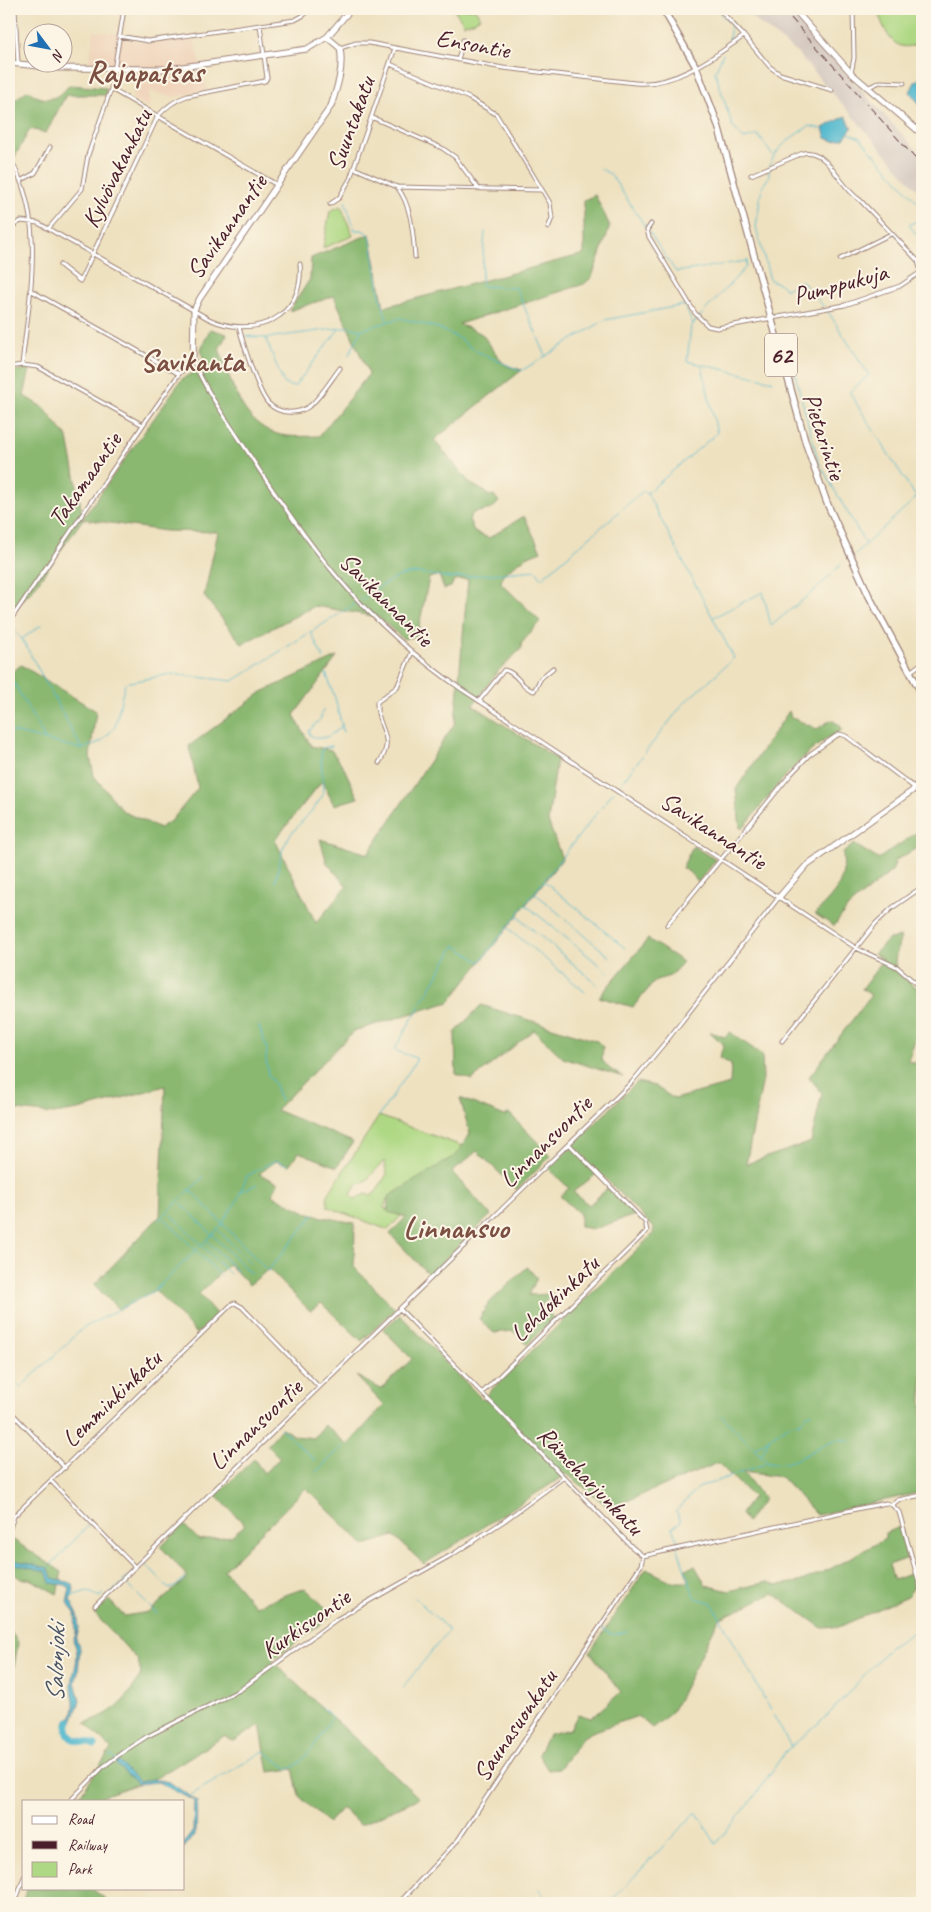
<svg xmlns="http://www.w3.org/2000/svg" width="931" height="1912" font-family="Caveat,sans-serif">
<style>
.built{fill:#f0d5bc}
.industrial{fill:#cec1b9}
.green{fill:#aed883;stroke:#7c7c57;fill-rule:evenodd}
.forest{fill:#8ab871;stroke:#6a6c4e}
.water{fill:#50b8ce;stroke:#4d6c7c}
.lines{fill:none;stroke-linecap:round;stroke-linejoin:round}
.stream{stroke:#50b8ce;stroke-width:1}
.river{stroke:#50b8ce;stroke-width:7}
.street-casing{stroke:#9c8076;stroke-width:5}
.secondary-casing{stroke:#9c8076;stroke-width:7}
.primary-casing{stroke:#9c8076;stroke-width:8}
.street{stroke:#fff;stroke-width:3}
.secondary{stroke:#fff;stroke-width:5}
.primary{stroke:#fff;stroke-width:5.5}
.rail{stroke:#4a1f2b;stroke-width:1;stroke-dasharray:8 4;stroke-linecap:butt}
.labels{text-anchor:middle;stroke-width:4;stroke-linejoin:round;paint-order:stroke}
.shield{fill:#fcf5e5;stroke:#7f5f63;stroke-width:1}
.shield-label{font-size:24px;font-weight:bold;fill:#4a1f2b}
.street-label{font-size:25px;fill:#4a1f2b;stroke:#fcf5e5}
.water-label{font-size:26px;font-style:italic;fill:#4c5564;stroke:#fcf5e5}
.district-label{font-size:30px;font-weight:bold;fill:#7b4f42;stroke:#fcf5e5}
</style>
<rect width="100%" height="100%" fill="#fcf5e5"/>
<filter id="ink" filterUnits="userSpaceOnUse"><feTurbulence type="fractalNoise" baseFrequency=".02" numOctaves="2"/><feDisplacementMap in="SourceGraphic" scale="10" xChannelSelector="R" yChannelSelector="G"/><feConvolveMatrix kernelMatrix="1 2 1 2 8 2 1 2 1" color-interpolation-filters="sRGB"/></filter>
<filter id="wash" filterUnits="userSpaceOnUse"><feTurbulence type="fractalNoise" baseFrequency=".0096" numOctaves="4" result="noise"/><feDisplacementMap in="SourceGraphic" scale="20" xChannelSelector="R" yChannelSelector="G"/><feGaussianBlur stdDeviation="1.12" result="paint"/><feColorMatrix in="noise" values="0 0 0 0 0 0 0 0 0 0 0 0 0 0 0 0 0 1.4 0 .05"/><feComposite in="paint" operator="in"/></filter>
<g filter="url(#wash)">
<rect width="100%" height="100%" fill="#eee1c0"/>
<path class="built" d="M94 31 121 34V39L151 43 193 36 207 90 175 97 149 91V108L133 99 135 67 89 63Z"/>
<path class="industrial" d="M741 9H792L849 77 922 156V195L797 53Z"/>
<path class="green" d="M454 9H475L480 17 473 22 464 24Z
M877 9H922V41C894 59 884 30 877 9Z
M341 206 353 236 323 248 330 211Z
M379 1116 462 1146 452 1159 419 1179 426 1192 408 1184 404 1190 387 1199 384 1208 401 1216 388 1230 328 1207 327 1196ZM384 1161 387 1174 376 1192 371 1195 365 1194 355 1199 351 1195 355 1186 366 1181Z"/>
<path class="forest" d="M69 85 106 88V95H66L46 133 30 129 14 158 9 151V104L28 90C42 104 59 100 69 85Z
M595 195 610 226 592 277 584 284 459 324 482 334 502 362 508 366 522 370 434 440 471 484 486 492 488 496 494 495 499 502 492 509 473 513 469 519 474 532 489 538 524 516 541 551 526 557 503 574 501 583 540 621 521 644 522 648 498 671 473 705 557 759 548 821 562 859 449 1002 354 1031 276 1110 353 1142 337 1167 299 1152 289 1165 276 1161 259 1174 278 1183 272 1195 312 1215 355 1223 354 1267 395 1309 362 1341 321 1303 310 1311 269 1269 249 1285 229 1264 199 1294 217 1315 197 1334 155 1290 119 1310 94 1285 160 1216 165 1086 79 1110 53 1114 9 1109V669L11 673 21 665 96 711 90 756 94 776 124 812 160 828 172 820 198 788 189 746 262 692 337 657 294 715 311 746 331 750 343 766 358 798 334 805 322 781 275 840 316 923 347 886 327 863 320 839 368 854 455 723 468 579 454 580 451 587 444 589 439 575 429 578 417 636 403 639 378 617 315 606 242 644 204 596 218 532 165 531 83 519 31 592 13 609 9 603V371L30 369 24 396 44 408 68 438 83 518 182 379 205 365 201 349 210 329 227 334 219 349C232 382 240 422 277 434 289 438 307 436 319 436L369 374 334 296 289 311 310 279 311 258 370 234 384 307 584 254V200Z
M789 711 791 717 817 729 831 720 840 725 842 730C800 751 773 792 743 828H740L736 789Z
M922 829V845L896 860 892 871 849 906 834 926 815 914C835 893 846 884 843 853L854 844 878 859Z
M693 846 716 860 698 882 689 872 682 868Z
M901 937C890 972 893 971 922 991V1032L918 1031 908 1061 922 1064V1492L817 1515 781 1477 743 1472 764 1499 747 1522 741 1514 753 1497 718 1463 610 1508 567 1474 424 1564 394 1536 364 1545 306 1488 224 1570 255 1606 305 1588 333 1615 272 1661 419 1798 360 1825 342 1808 328 1823 299 1796 293 1769 269 1772 260 1725 234 1741 224 1736 158 1777 88 1801H76L111 1749 85 1723C114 1713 126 1702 141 1674L138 1660 94 1613 109 1600 124 1616 149 1612 188 1577 161 1547 183 1524 199 1540 231 1536 245 1525 216 1495 254 1459 264 1473 280 1458 267 1445 282 1428 295 1436 314 1438 324 1425 348 1445 384 1405 356 1376 381 1389 412 1359 383 1329 400 1315 482 1399 653 1234 654 1228 599 1172 573 1192 589 1205 608 1188 635 1215 594 1229 580 1227V1214L560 1196 569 1188 549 1169 637 1082 655 1086 674 1099 730 1084 731 1064 719 1058 724 1045 710 1032 725 1037 730 1032 762 1055 763 1079 746 1164 811 1142 822 1093 809 1077 871 995 862 989 883 960 874 954 889 939Z
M648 939 683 962 670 976 656 980 633 1007 599 997Z
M481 1005 597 1041 603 1047 602 1060 610 1069 623 1077 563 1058 534 1030 472 1080 456 1074 455 1033Z
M460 1098 505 1116 509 1113 551 1156 517 1190 477 1151 452 1172 491 1215 429 1275 390 1234 406 1217 388 1212V1197L456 1155 470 1134Z
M527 1267 537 1278 529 1295 553 1294 541 1306 554 1318 527 1345 513 1331 494 1333 479 1319 488 1304Z
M899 1527 908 1558 889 1565 894 1580 912 1573 915 1585 908 1596 839 1627 822 1628 773 1593 719 1619 672 1712 652 1728 638 1716 592 1732 583 1737 559 1769 548 1770 538 1754 549 1734 570 1729 578 1714 591 1718 621 1692 590 1652 646 1569 673 1582H689L685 1569 695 1566 706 1585 729 1591 767 1582 778 1585 799 1582 830 1569 885 1539V1533Z
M9 1537 62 1572 57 1594 30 1579H21L9 1570Z
M9 1628 18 1643 9 1697Z
M28 1888H91L111 1903H21Z"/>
<path class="water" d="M922 78V107L910 92 915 82Z
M846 116 852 128 844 138 834 141 826 138 823 128Z
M9 1559 48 1568 53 1578C66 1583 81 1580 70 1600L77 1613 79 1628 76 1640 80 1648 78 1673 75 1682 80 1701 69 1729 65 1723 66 1720 72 1716C77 1699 72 1700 72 1685 73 1670 82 1655 73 1641L76 1634 75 1613 67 1603 70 1588 66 1585 50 1583 46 1571 11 1563Z
M119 1762 139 1782 153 1779 169 1782 197 1801 196 1832 184 1848V1843L193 1831 194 1801 158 1782 138 1784 117 1765 116 1763Z"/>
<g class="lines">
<path class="stream" d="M716 9 731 25 729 40
M723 54 715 72 733 127 744 139 758 135 773 156
M849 133 860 138 922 207
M770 165C775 148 795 134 810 126L821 129
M600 168 611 175 647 229
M769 169V177L762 187 756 227 770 280 780 284 786 289 802 281 824 307
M345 201 355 230H362L370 235 380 296 387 320
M922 218 909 225 922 242
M485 232 481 283 483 286 516 288 546 356
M649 232 676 272 746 261
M747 260 746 267 691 326 687 361 773 381
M827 310 869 375 850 392 851 395 916 497 922 494
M245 336 267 338 348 327 361 330 400 318 438 328 460 339 474 350 521 371 605 320 684 305 693 324
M266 339 284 384 294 387 339 329
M349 355 361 331
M794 370 818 461 865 543
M647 493 717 433 702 366
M854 555 916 498
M427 574 450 578 536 570 542 578 643 491 647 493 734 658 684 703 618 787
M361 600C381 587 399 569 425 574
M714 617 763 592 771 626C794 606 822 587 841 564
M9 626 22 639 82 749
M311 633 324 659
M22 639 41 625
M326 673 336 701 343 732
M9 674 45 739
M323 710 321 718 309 731 310 735C323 743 333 734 343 725
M9 731 82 749 102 741 115 727 125 683 171 674 233 681 355 604
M544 881 625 948
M275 882 283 848 290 835 315 807 323 795 321 754 323 748 332 746
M535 893 610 957
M526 905 608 972
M517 916 598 985
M508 928 585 992
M259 1026 267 1049 266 1059 268 1075 274 1083 281 1101
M379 1116 416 1061V1058L394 1050 455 945 480 962 614 791
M190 1190 268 1271 315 1213
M242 1191 257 1184
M182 1204 250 1273
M171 1214 230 1274
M165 1219 221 1276
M159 1220 203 1177
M222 1223 237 1201 247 1176 276 1160 288 1165
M218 1230 258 1271
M207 1241 237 1271
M9 1376 21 1387 83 1328 154 1291 223 1224
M721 1415 767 1462
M280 1428 316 1461
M754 1449 788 1425 800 1422 811 1412
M761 1456 769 1439
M316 1472 342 1447
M48 1568 89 1525
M124 1581 157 1614
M72 1596 87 1591 100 1597 104 1594
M107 1597 144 1563 169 1589 175 1587 186 1577
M601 1628 612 1635 628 1631
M402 1688 449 1630 415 1598
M69 1729 76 1739 88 1740
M791 1747 712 1603 696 1598 692 1590 677 1546 679 1544 672 1528 681 1521 676 1511 698 1488 767 1463C805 1470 824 1429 852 1442
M110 1755 117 1762
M191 1795 264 1751 288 1769C306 1765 323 1731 332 1717L321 1706
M539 1889 549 1903
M609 1903 695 1813H697L716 1844 752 1800 785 1752 829 1714 890 1647 922 1627"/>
<path class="river" d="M69 1721C61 1744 83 1739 95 1745"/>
</g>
</g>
<g filter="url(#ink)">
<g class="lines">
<g class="street-casing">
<path id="street" d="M15 9 18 64
M113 9 123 11
M119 36 148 41 295 20 304 15 310 9
M744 36 770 67 780 74 832 90
M340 48 356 43H369L503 68 635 83C674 87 713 58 744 36L719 9
M458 60 463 40
M390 64 469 98 496 114 550 203 552 218 548 228
M851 73 854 58 853 9
M869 87 880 82 904 83
M111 89 277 185
M371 117 442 148 455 157 478 188
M9 157C47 219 29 297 22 365
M354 168 397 187 541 190
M22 180 35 173 50 147
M397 187C412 206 413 234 415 257
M330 204 339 198 350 179 395 48
M651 224 647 230 649 237 695 313 708 326 717 328 845 305 900 286 921 272 918 261 860 200C839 187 828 148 803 153L751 175
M9 228 21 221 38 223 209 319C254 340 305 318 300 264
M49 228 82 189 88 155 111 89 124 9
M840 259 891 234
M60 265 80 281 158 116C167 106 175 100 187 96L265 81 267 78 260 25
M30 290 179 374
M239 327C243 343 258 392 268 403 280 415 298 415 311 405 322 395 331 380 340 368
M9 367 22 365 38 367 143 425
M9 622 143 425 179 374 193 360C206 392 228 421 247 451 310 549 364 622 461 689L856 948 897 967 922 989
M910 672 922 663
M479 701 504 670C517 672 521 688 534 691L541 678 553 668
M379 763C397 736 376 729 377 702L397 687 412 652
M667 925 791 774 809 755 836 736 840 734 846 736 915 788
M782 1041 876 923 892 908 922 887
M400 1309 633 1548 643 1556 861 1508 886 1503 892 1505
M482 1393 647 1231 645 1222 569 1144
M9 1410 65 1468
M51 1481 135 1567
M892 1505 899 1512 922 1593
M892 1505 898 1500 922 1495
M9 1531 14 1516 232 1304 235 1303 242 1307 319 1387
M95 1606 632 1082 668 1039 780 896
M70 1801 103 1767 123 1752 146 1737 240 1690 337 1619 455 1553 504 1521 564 1477
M15 1903 24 1877
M399 1903 458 1840 641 1565 643 1556"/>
</g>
<g class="secondary-casing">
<path id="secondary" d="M794 9 851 73 922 134
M9 63 58 68 168 69 307 49 327 37 351 9
M193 360 194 310 200 298 331 106C337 88 344 68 340 48L327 37
M780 896 805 867 912 791 922 778"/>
</g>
<g class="primary-casing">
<path id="primary" d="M663 9 696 67 718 125 806 444 827 503 869 596 922 694"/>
</g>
<use href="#street" class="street"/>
<use href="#secondary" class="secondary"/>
<use href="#primary" class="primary"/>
<path class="rail" d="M783 9 922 166"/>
</g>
</g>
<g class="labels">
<rect class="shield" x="765" y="333.5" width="32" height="43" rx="4"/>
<g class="shield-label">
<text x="781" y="363">62</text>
</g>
<g class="street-label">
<text transform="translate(473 43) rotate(10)" y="9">Ensontie</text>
<text transform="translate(350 123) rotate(-70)" y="9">Suuntakatu</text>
<text transform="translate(116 168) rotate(-64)" y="9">Kylvövakankatu</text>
<text transform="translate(226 226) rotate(-55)" y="9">Savikannantie</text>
<text transform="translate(840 283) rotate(-15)" y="9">Pumppukuja</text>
<text transform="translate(825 436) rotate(72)" y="9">Pietarintie</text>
<text transform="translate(84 479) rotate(-55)" y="9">Takamaantie</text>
<text transform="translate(387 599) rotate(45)" y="9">Savikannantie</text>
<text transform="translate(714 830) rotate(33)" y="9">Savikannantie</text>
<text transform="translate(545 1141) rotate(-45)" y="9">Linnansuontie</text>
<text transform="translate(554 1298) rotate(-44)" y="9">Lehdokinkatu</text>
<text transform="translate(111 1398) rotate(-44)" y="9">Lemminkinkatu</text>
<text transform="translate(255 1424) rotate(-44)" y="9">Linnansuontie</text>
<text transform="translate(591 1480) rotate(46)" y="9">Rämeharjunkatu</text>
<text transform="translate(305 1623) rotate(-35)" y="9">Kurkisuontie</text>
<text transform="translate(514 1725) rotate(-56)" y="9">Saunasuonkatu</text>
</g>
<g class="water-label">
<text transform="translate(55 1663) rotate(-89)" y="9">Salonjoki</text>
</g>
<g class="district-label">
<text x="145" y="82">Rajapatsas</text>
<text x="192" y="371">Savikanta</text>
<text x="456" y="1238">Linnansuo</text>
</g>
</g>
<rect width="931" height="1912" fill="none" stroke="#fcf5e5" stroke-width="30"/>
<rect x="22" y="1800" width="162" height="90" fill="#fcf5e5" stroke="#b59f9b"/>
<rect x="32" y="1816" width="25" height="8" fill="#ffffff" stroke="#b59f9b"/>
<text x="68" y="1824" font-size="15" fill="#4a1f2b">Road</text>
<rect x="32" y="1841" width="25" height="8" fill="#4a1f2b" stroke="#b59f9b"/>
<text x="68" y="1850" font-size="15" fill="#4a1f2b">Railway</text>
<rect x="32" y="1862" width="25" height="15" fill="#aed883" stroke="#b59f9b"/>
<text x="68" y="1874" font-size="15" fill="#4a1f2b">Park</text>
<g transform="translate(48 48) rotate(122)"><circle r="24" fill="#fcf5e5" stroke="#b59f9b"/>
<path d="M0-4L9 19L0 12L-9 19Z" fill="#1f6fb2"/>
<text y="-8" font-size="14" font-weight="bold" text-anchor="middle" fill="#4a1f2b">N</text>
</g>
</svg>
